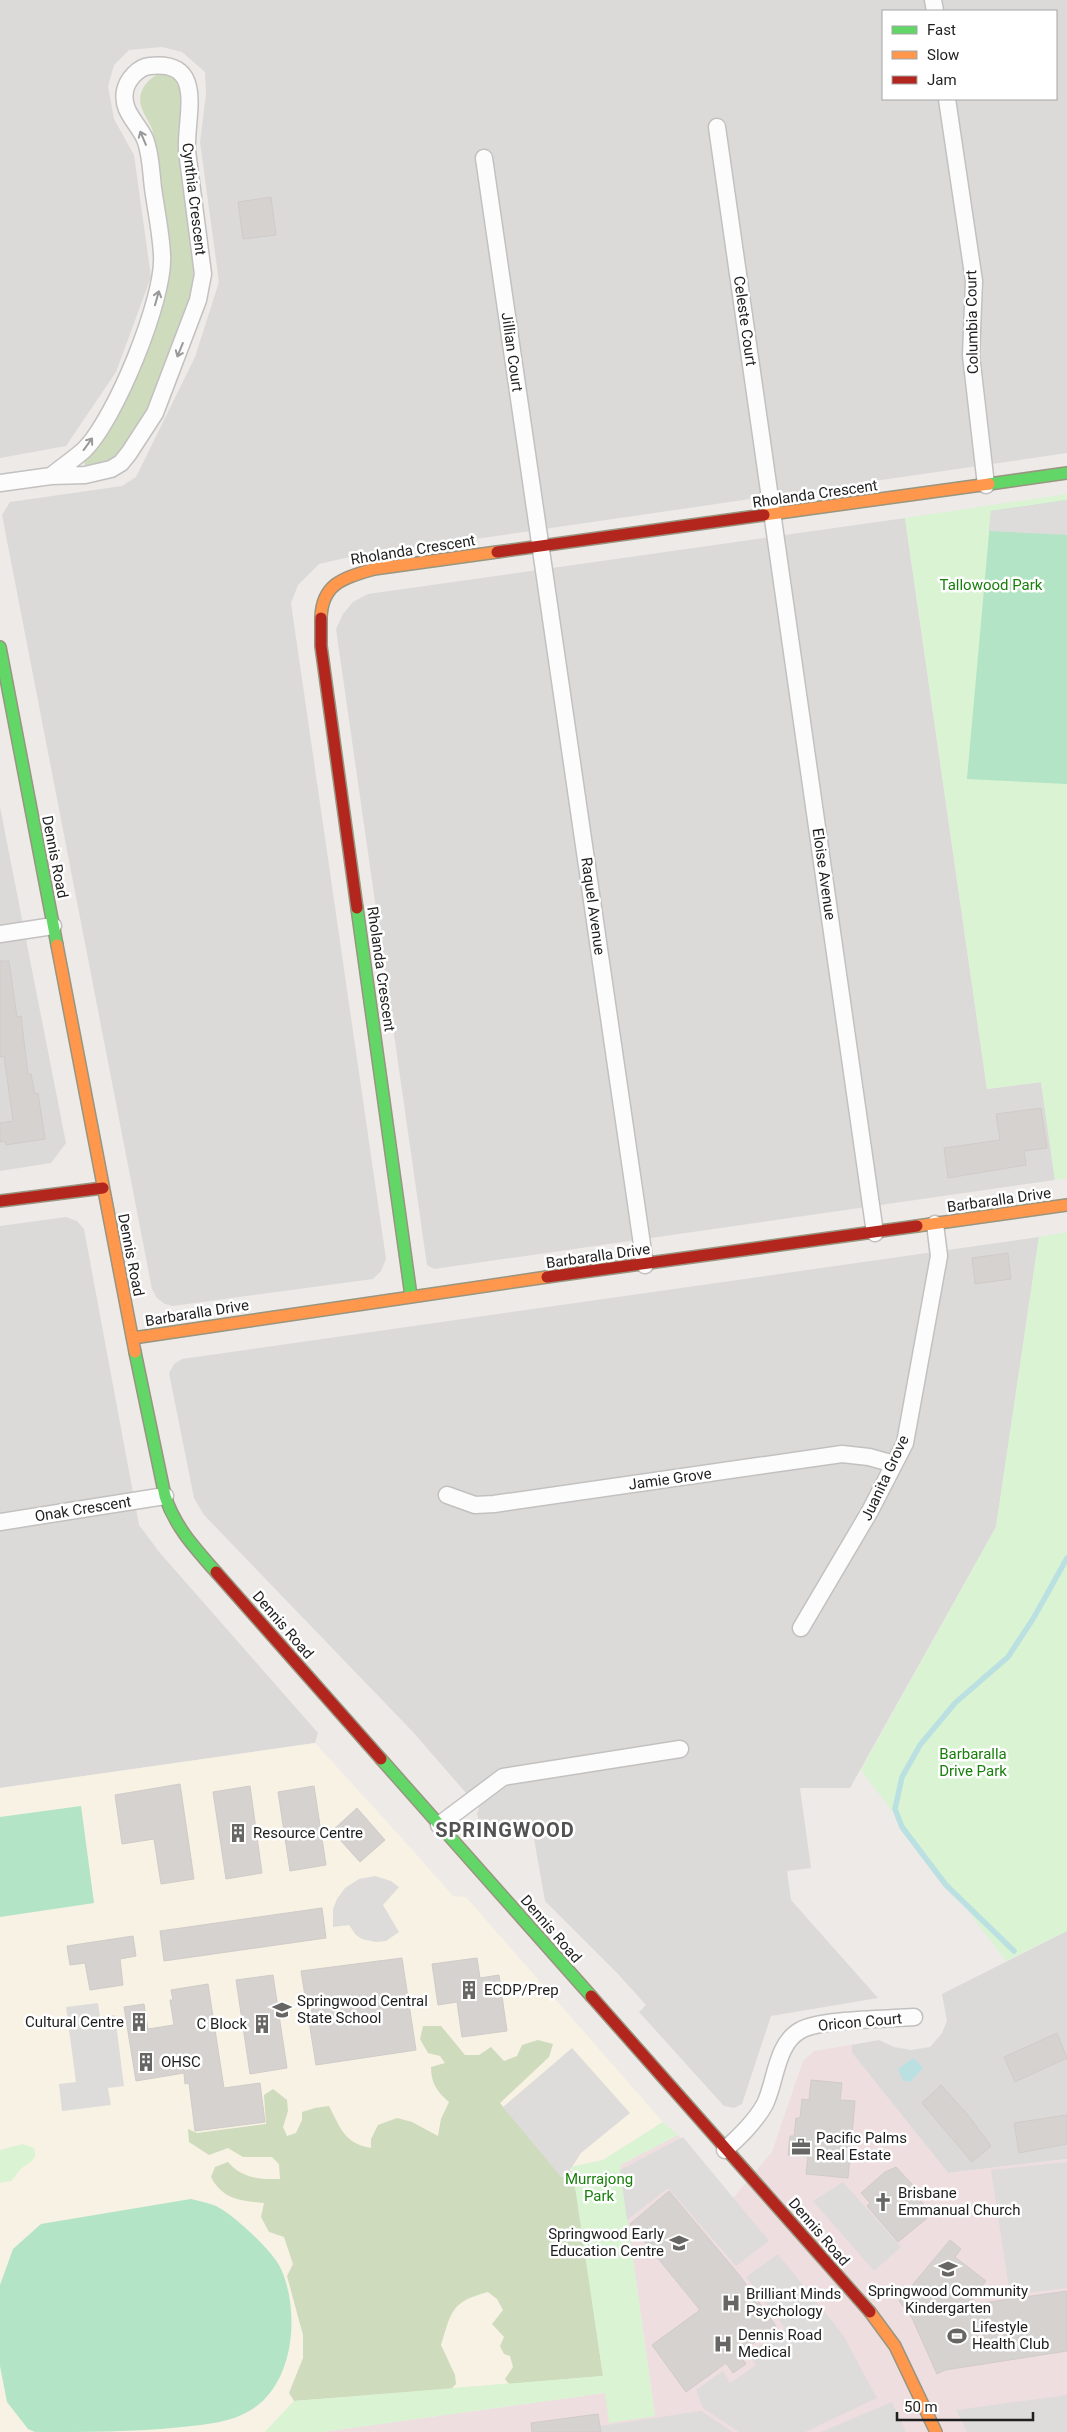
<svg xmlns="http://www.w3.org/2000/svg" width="1067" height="2432" font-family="Roboto,sans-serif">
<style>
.residential{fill:#dcdad9;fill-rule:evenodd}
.commercial{fill:#efdedf}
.education{fill:#f7f2e3}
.forest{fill:#cedbbd}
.park{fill:#d9f3d3}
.pitch{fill:#b2e4c5}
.parking{fill:#dddcdb}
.water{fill:#bbe0e1}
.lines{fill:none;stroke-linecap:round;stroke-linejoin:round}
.stream{stroke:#bbe0e1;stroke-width:5.5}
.building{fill:#d5d2d0;stroke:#d0cbc9}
.street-casing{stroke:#c3c1c0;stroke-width:19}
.fast-casing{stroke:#989580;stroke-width:14}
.slow-casing{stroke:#989580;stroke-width:14}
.jam-casing{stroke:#989580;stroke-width:14}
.street{stroke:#fcfcfc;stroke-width:16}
.fast{stroke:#63d668;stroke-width:11}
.slow{stroke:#ff974d;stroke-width:11}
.jam{stroke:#b3261e;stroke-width:11}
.oneway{stroke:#999}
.labels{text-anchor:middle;stroke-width:5;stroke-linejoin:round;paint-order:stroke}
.street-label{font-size:15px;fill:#1f1f1f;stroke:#fff}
.park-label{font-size:15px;fill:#187f0b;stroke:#fff}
.poi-label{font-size:15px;fill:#1f1f1f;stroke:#fff;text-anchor:start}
.district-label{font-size:20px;font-weight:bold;letter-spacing:1px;fill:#525252;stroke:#fff}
</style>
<rect width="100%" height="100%" fill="#edeae8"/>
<path class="residential" d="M0 0H1067V453L345 558 319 564 298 585 291 603 386 1259 381 1271 373 1279 173 1306 165 1304 157 1298 152 1289 2 515 10 502 122 486 136 477 195 357 219 282 200 142 206 94 205 72 182 52 162 47 129 50 114 65 108 86 114 119 134 155 151 277 116 372 66 446 0 458ZM883 11H1056V99H883Z
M905 518 987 1089 1041 1082 1055 1180 434 1269 427 1265 336 629 343 614 353 602 368 594Z
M0 807 66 1143 51 1163 0 1171Z
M66 1217 77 1221 84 1229 139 1525 160 1553 318 1733 315 1743 0 1788V1226Z
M1039 1237 996 1527 850 1788H800L811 1868 787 1871 791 1900 878 1998 771 2016 742 2104 734 2108 724 2106 639 2012 646 2005 618 1974 545 1901 531 1822 480 1829 477 1813 479 1808 413 1732 204 1515 194 1498 169 1373 174 1364 182 1359Z
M1067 1931V2159L948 2173 852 2053 851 2045 879 2040 894 2047 911 2050 930 2047 942 2033 947 2021 942 1994Z"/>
<path class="commercial" d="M851 2045 852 2053 948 2173 1067 2159V2432H322L606 2393 655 2416 620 2165 678 2135 733 2198 772 2152 803 2061 814 2051Z"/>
<path class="education" d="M315 1743 400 1836 453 1896 466 1897 663 2122 603 2160 572 2167 603 2376 294 2401 265 2432H0V1788Z"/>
<path class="forest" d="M164 72 179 79 183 95 178 134 195 256 191 300 151 405 119 454 106 463 86 467 84 462 133 382 169 278V258L151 140 154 138C153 126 146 119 142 109 135 92 149 76 164 72Z
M423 2026H441L465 2055H479L491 2047 504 2061 517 2056 522 2045 538 2040 553 2044 549 2057 500 2103 562 2177 570 2170 574 2175 603 2376 509 2384 505 2379 513 2367 510 2356 504 2354 500 2346 504 2337 492 2324 503 2310 497 2299 488 2292C451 2302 452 2310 441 2345L455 2375 456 2384 451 2389 294 2401 289 2393 303 2358V2335L287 2276 293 2264 284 2237 269 2232 261 2217 264 2203C241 2201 222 2199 211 2177L215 2167 228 2162C243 2179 259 2179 280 2179L279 2164 272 2157H243L228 2148 209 2155 189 2142 188 2129 197 2133 266 2124 264 2095 273 2089 287 2100 288 2111 283 2127 287 2136 296 2133 302 2120V2112L315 2108 329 2106C341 2129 344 2143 371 2148V2139L378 2125 397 2118 412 2122 438 2136 441 2119 449 2102C437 2092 431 2083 431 2067L445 2063 440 2056 428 2053 420 2039Z"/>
<path class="park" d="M1067 494V1178L1055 1180 1041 1082 987 1089 905 518Z
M1067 1232V1931L1006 1961 861 1770 996 1527 1039 1237Z
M663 2122 678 2135 620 2165 655 2416 609 2423 605 2393 322 2432H265L294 2401 603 2376 572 2167 603 2160Z
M23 2144 34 2148C39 2162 27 2162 19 2171 16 2174 15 2178 11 2181L0 2183V2150Z"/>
<path class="pitch" d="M1067 500V784L967 779 991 511Z
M81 1806 94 1903 0 1917V1817Z
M191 2199C199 2201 209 2203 216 2206 234 2215 273 2251 281 2269 300 2311 295 2383 251 2410 230 2423 207 2424 182 2427 133 2432 84 2432 35 2432L28 2429 7 2402 0 2366V2285L13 2249 41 2224Z"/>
<path class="parking" d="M1067 500V535L989 531 991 511Z
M375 1876 391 1881 399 1887 383 1905 399 1932 386 1941 376 1942 362 1939 356 1935 349 1925 333 1927V1909L337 1899 345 1888 359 1879Z
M98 2003 100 2017 115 2015 124 2086 108 2088 111 2105 62 2111 59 2084 76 2082 66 2007Z
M572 2048 630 2113 581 2153 570 2170 561 2177 503 2107Z
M683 2137 769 2241 736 2266 668 2188 627 2220 620 2170Z
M1067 2162V2288L1010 2295 991 2170Z
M843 2182 901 2247 874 2271 813 2201Z
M778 2254 843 2335 877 2398 805 2432H739L703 2408 696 2390 723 2371 730 2383 756 2365 748 2354 785 2328 746 2277Z
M1067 2395V2432H967L956 2410Z
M892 2402 906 2432H821Z
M701 2411 733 2432H601L600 2426Z"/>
<path class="water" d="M913 2058 918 2062 923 2068 911 2081 906 2082 902 2079 898 2069Z"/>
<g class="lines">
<path class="stream" d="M1014 1951 946 1885 902 1827 895 1809 902 1777 920 1745 955 1703 1008 1657 1033 1619 1067 1558"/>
</g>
<path class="building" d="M271 197 276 235 243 239 238 202Z
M0 961H9L17 1017 21 1016 28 1074H31L35 1094 38 1093 45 1139 6 1145 5 1141 0 1142V1123L13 1121 4 1056 0 1057Z
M1041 1108 1047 1148 1024 1151 1026 1165 948 1178 944 1148 1000 1140 996 1114Z
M1008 1253 1011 1279 975 1284 972 1258Z
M180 1784 194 1879 161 1884 154 1839 122 1844 115 1795Z
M250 1786 262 1873 226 1879 213 1792Z
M314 1786 326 1865 290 1871 278 1792Z
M357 1808 385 1840 360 1862 332 1831Z
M322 1908 326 1938 164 1961 160 1931Z
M133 1936 136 1956 120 1959 123 1985 90 1990 85 1963 70 1965 67 1946Z
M402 1958 416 2050 316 2065 301 1971Z
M477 1958 480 1978 499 1975 507 2031 462 2037 457 2002 438 2005 432 1964Z
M273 1975 287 2068 250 2074 236 1980Z
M208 1984 224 2088 260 2083 265 2122 195 2131 189 2083 185 2084 184 2073 136 2081 124 2007 144 2004 148 2029 174 2025 170 2000H173L171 1990Z
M1057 2033 1067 2058 1015 2082 1004 2057Z
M811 2080 842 2083 840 2100 855 2101 848 2178 806 2174 808 2157 788 2155 790 2136H794L796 2118H800L802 2099 809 2100Z
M941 2085 968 2115 991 2146 972 2162 922 2103Z
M1067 2115V2144L1019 2153 1014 2123Z
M896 2167 923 2196 920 2200 932 2214 898 2242 867 2206 870 2203 861 2193 885 2172Z
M669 2191 740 2276 776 2326 739 2354 746 2364 733 2373 726 2363 686 2392 652 2345 700 2310 630 2224Z
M950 2240 961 2249 955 2257 986 2281 968 2305 1067 2291V2351L945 2370 937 2374 912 2318 899 2301Z
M598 2414 601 2432H532L531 2423Z"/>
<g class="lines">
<g class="street-casing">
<path id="street" d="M933 0 935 11
M947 99 974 281 971 355 986 485
M717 127 875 1233
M484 158 645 1265
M0 483 51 476 85 475 111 469 121 463 129 453 155 413 198 300 203 274 187 151C185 116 207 60 150 66 138 67 127 80 125 91 121 111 138 123 145 139 151 154 151 172 153 188 156 210 161 233 162 255 165 298 115 420 84 450 74 459 62 467 51 476
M0 934 53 926
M447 1495 475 1505 494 1504 842 1454 869 1457 894 1464
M0 1522 165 1496
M801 1628 870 1511 905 1443 939 1256 935 1224
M439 1825 503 1777 680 1749
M725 2150C740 2136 755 2122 765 2104 776 2081 776 2043 801 2030 821 2019 888 2019 914 2017"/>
</g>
<g class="fast-casing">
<path id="fast" d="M989 484 1067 473
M0 647 57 945
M357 908 411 1296
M135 1352 165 1496C175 1527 195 1548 216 1572
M381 1759 591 1996"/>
</g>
<g class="slow-casing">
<path id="slow" d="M764 515 989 484
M321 618C322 583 344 578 374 569L497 552
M57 945 135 1352
M917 1226 1067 1205
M133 1338 547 1277
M870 2312 895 2346 936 2432"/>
</g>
<g class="jam-casing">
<path id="jam" d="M497 552 764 515
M321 618V646L357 908
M0 1201 103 1188
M547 1277 917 1226
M216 1572 381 1759
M591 1996 870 2312"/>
</g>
<use href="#street" class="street"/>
<use href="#fast" class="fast"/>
<use href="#slow" class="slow"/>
<use href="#jam" class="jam"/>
</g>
<defs><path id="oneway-shaft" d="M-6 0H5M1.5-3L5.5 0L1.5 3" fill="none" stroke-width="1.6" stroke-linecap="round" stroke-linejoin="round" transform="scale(1.25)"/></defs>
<g class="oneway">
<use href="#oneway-shaft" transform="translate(143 138) rotate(-113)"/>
<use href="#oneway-shaft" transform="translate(157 298) rotate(-74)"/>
<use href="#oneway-shaft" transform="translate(180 350) rotate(112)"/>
<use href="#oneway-shaft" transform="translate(88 444) rotate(-54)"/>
</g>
<defs>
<g id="building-bare" transform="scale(1.5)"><path d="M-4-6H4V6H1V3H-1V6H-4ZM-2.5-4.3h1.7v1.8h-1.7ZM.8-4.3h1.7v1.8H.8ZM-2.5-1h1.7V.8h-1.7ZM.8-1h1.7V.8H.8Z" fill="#676665" stroke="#fff" stroke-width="2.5" paint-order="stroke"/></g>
<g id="school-bare" transform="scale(1.5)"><path d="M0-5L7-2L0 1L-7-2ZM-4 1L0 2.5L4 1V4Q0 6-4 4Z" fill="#676665" stroke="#fff" stroke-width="2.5" paint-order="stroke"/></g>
<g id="office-bare" transform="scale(1.5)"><path d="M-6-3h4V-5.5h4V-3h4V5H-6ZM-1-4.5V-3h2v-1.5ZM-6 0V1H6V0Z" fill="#676665" stroke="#fff" stroke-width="2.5" paint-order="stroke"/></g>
<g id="church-bare" transform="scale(1.5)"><path d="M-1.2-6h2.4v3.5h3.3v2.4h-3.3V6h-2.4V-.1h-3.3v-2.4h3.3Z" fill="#676665" stroke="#fff" stroke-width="2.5" paint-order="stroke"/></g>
<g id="hospital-bare" transform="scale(1.5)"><path d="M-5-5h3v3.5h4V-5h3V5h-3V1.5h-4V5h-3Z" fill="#676665" stroke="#fff" stroke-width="2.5" paint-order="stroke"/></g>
<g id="stadium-bare" transform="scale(1.5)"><path d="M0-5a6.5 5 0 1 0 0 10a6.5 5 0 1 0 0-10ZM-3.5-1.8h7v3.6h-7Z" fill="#676665" stroke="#fff" stroke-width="2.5" paint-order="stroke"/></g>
</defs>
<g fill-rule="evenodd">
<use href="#building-bare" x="238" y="1833"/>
<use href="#building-bare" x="469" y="1990"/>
<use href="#school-bare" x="282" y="2010"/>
<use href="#building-bare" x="139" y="2022"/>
<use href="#building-bare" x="262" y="2024"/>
<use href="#building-bare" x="146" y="2062"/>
<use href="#office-bare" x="801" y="2147"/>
<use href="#church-bare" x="883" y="2202"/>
<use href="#school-bare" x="679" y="2243"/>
<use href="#school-bare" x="948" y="2269"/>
<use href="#hospital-bare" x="731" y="2303"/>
<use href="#stadium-bare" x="957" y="2336"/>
<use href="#hospital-bare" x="723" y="2344"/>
</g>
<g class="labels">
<g class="street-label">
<text transform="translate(194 199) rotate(83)" y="5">Cynthia Crescent</text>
<text transform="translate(745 321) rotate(82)" y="5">Celeste Court</text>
<text transform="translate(972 322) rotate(-91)" y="5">Columbia Court</text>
<text transform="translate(512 352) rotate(82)" y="5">Jillian Court</text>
<text transform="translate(815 494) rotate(-8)" y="5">Rholanda Crescent</text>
<text transform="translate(413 550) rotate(-9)" y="5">Rholanda Crescent</text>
<text transform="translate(55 857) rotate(79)" y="5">Dennis Road</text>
<text transform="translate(824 874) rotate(82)" y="5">Eloise Avenue</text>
<text transform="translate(593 906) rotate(82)" y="5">Raquel Avenue</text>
<text transform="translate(381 969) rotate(82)" y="5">Rholanda Crescent</text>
<text transform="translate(999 1200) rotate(-8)" y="5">Barbaralla Drive</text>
<text transform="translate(131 1255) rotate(79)" y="5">Dennis Road</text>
<text transform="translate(598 1256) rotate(-8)" y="5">Barbaralla Drive</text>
<text transform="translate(197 1313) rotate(-9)" y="5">Barbaralla Drive</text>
<text transform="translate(885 1478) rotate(-65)" y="5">Juanita Grove</text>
<text transform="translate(670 1479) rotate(-8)" y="5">Jamie Grove</text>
<text transform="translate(83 1509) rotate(-9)" y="5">Onak Crescent</text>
<text transform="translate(283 1625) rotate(49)" y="5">Dennis Road</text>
<text transform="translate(551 1929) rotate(49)" y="5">Dennis Road</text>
<text transform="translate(860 2022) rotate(-5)" y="5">Oricon Court</text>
<text transform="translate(819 2232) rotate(49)" y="5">Dennis Road</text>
</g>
<g class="park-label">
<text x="991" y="590">Tallowood Park</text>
<text x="973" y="1759">Barbaralla<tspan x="973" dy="17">Drive Park</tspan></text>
<text x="599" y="2184">Murrajong<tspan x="599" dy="17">Park</tspan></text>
</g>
<g class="poi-label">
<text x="253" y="1838">Resource Centre</text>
<text x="484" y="1995">ECDP/Prep</text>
<text x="297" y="2006">Springwood Central<tspan x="297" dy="17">State School</tspan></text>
<text x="124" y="2027" text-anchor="end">Cultural Centre</text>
<text x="247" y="2029" text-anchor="end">C Block</text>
<text x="161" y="2067">OHSC</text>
<text x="816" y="2143">Pacific Palms<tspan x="816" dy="17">Real Estate</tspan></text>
<text x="898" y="2198">Brisbane<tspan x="898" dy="17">Emmanual Church</tspan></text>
<text x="664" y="2239" text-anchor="end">Springwood Early<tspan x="664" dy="17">Education Centre</tspan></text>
<text x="948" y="2296" text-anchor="middle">Springwood Community<tspan x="948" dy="17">Kindergarten</tspan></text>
<text x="746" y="2299">Brilliant Minds<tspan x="746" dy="17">Psychology</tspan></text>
<text x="972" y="2332">Lifestyle<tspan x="972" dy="17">Health Club</tspan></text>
<text x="738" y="2340">Dennis Road<tspan x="738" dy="17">Medical</tspan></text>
</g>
<g class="district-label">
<text x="505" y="1837">SPRINGWOOD</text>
</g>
</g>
<rect x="882" y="10" width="175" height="90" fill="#ffffff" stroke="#a5a5a5"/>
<rect x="892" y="26" width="25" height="8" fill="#63d668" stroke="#a5a5a5"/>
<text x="927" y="35" font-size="15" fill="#1f1f1f">Fast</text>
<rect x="892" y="51" width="25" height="8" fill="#ff974d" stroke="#a5a5a5"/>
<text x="927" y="60" font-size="15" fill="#1f1f1f">Slow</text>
<rect x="892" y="76" width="25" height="8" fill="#b3261e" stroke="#a5a5a5"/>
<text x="927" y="85" font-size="15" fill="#1f1f1f">Jam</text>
<path d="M897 2412v8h136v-8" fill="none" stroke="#1f1f1f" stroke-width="2.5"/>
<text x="904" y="2412" font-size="15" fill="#1f1f1f" stroke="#ffffff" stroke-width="4" paint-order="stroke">50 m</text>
</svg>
